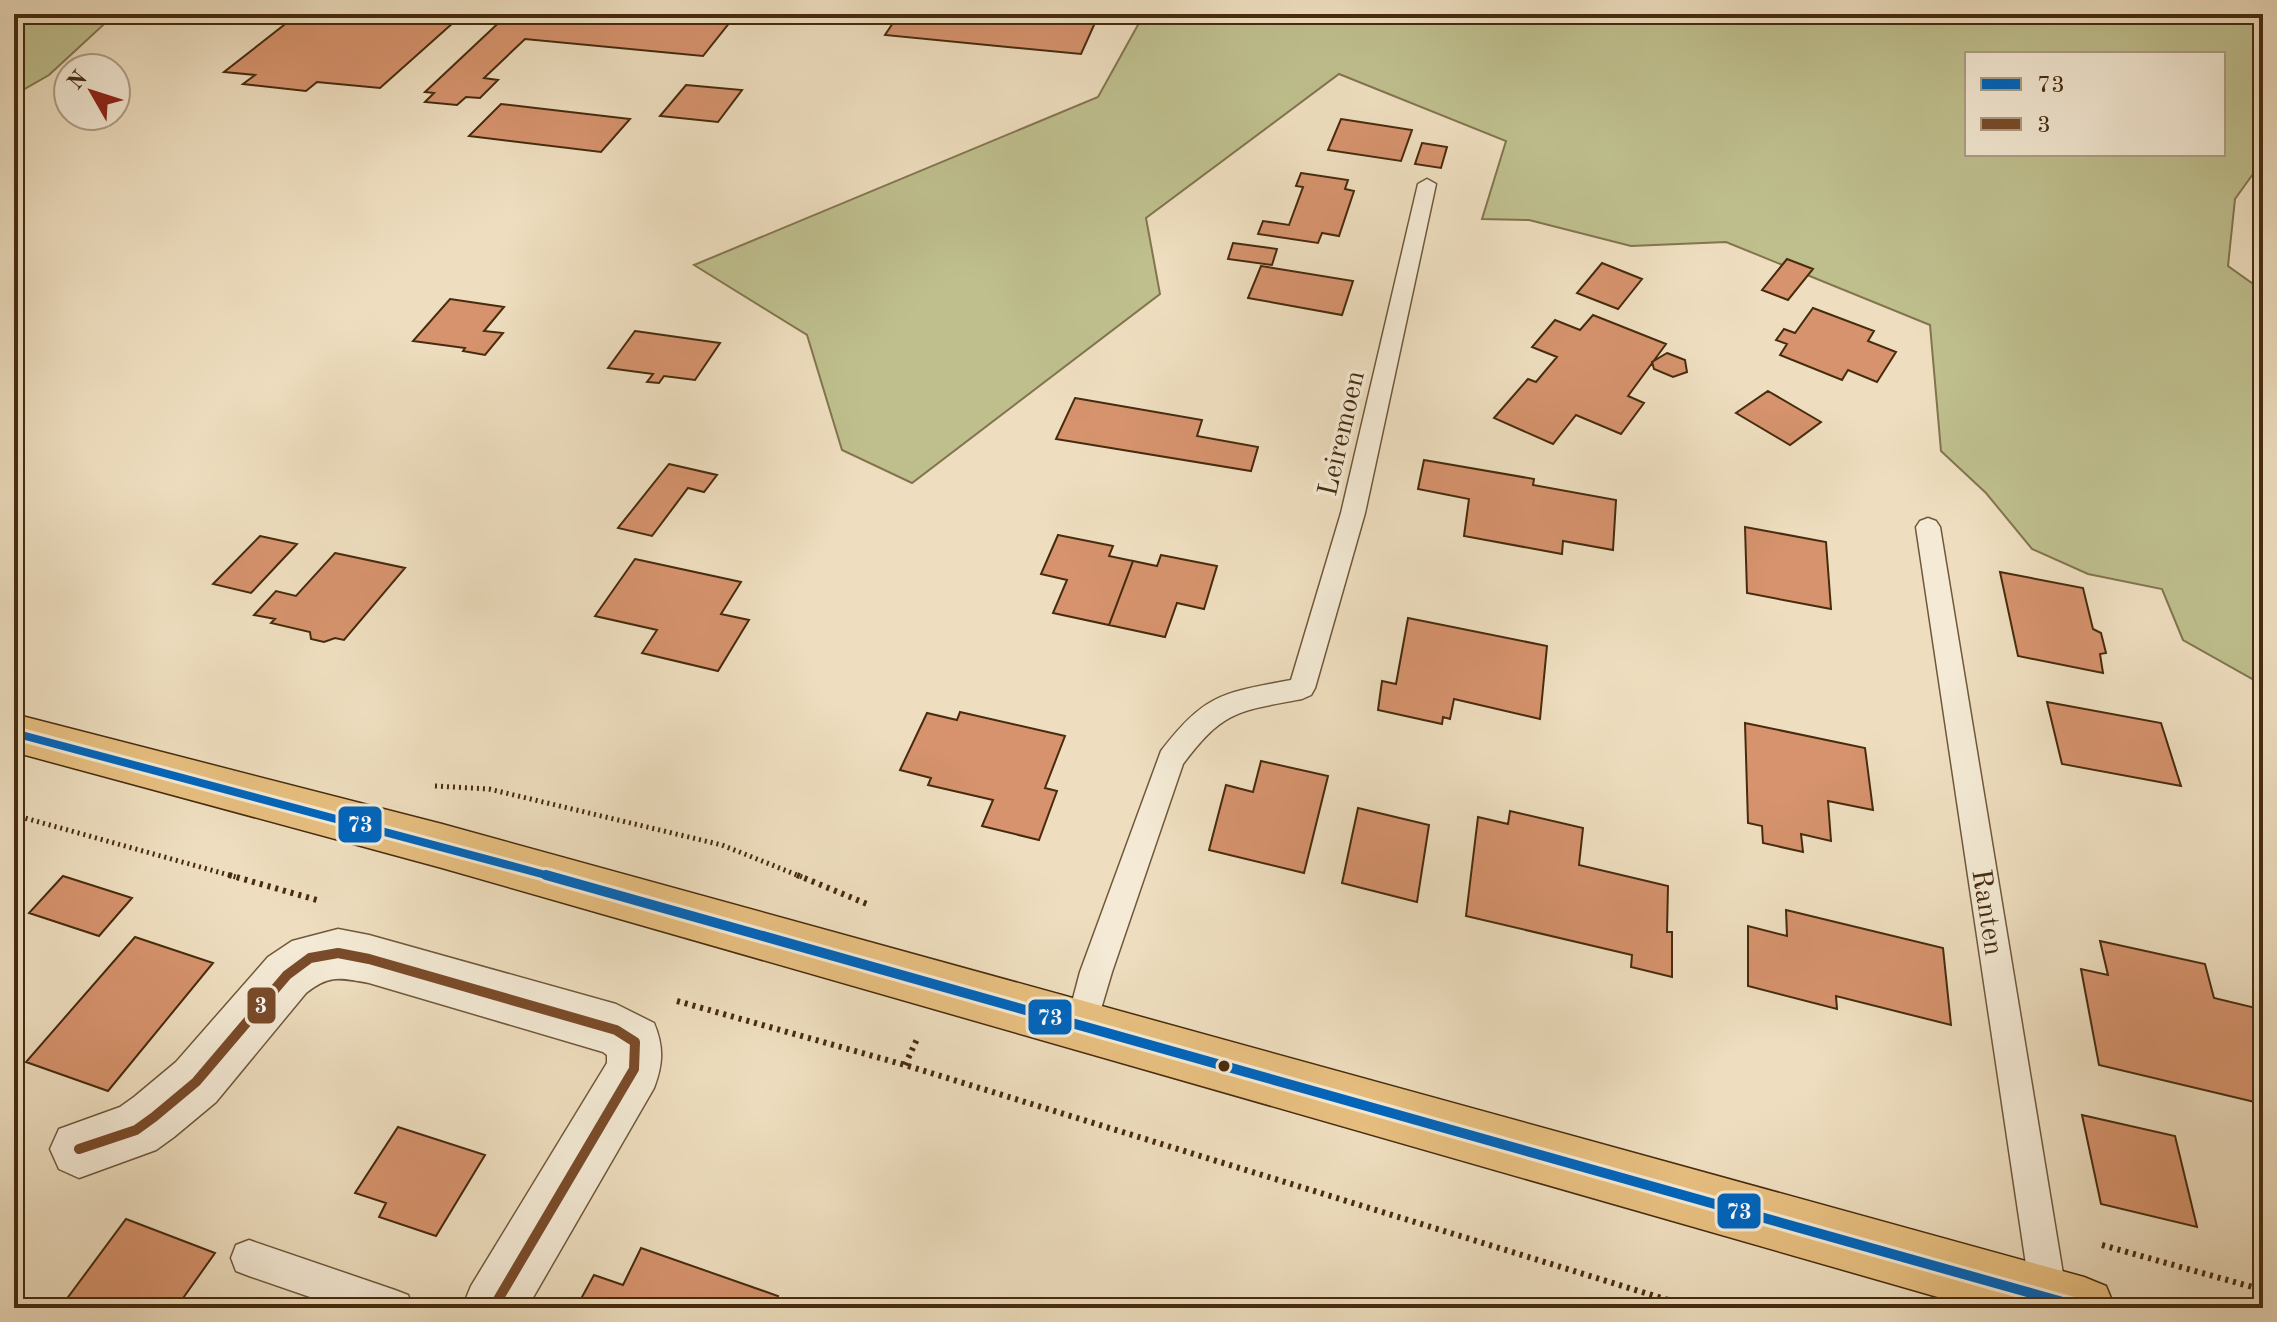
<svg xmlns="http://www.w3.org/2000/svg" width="2277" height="1322" font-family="'Old Standard TT',serif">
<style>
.green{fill:#bfbf8e;stroke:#82754e;stroke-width:2;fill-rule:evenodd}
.building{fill:#d6936d;stroke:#462b0e;stroke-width:2}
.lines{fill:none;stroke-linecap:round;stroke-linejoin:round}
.lane-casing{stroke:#70583a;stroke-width:3}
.street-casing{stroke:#70583a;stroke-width:3}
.highway-casing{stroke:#462b0e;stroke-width:3}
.path-far1{stroke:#462b0e;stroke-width:5;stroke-dasharray:2 4;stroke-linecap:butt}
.path{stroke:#462b0e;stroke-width:6;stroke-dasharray:3 5;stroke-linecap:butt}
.lane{fill:#f4ead5;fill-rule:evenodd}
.street{fill:#f4ead5;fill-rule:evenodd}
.highway{fill:#e7bf80;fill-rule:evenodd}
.bus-1-far1-casing{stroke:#f4ead5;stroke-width:14}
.bus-1-casing{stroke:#f4ead5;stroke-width:16}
.bus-2-casing{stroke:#f4ead5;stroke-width:16}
.bus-1-far1{stroke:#0065bd;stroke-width:8}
.bus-1{stroke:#0065bd;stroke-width:10}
.bus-2{stroke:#7a4b2a;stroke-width:10}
.bus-dot{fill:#462b0e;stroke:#f4ead5;stroke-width:3}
.labels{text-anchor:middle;stroke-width:7;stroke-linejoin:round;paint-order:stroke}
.street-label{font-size:28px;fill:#462b0e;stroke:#f4ead5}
.line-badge{stroke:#f4ead5;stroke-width:3}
.badge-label{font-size:22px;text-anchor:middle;font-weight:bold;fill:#fff}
</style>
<rect width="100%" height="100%" fill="#eedebf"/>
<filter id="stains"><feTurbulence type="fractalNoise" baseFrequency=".0025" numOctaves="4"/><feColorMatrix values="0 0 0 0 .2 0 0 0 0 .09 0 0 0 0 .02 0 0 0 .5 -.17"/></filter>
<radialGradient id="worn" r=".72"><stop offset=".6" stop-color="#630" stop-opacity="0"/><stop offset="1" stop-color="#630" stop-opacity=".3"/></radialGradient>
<path class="green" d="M14 14H115L49 75 14 95Z
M1144 14H2263V160L2235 199 2228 266 2263 291V685L2183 640 2162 589 2088 574 2032 549 1986 493 1941 451 1930 325 1726 242 1631 246 1529 220 1482 219 1506 141 1339 74 1146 218 1160 294 912 483 842 450 807 335 694 265 1098 97ZM1967 54H2223V154H1967Z"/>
<path class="building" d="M213 14H257L244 24 204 20Z
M298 14H463L380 88 317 82 306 91 243 84 255 75 224 72Z
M508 14H698L734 17 703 56 525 39 484 78 498 80 480 98 466 97 457 105 425 102 434 93 425 92Z
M899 14H1099L1081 54 885 35Z
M686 85 742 90 718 122 660 116Z
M501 104 630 119 601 152 469 136Z
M1341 119 1412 130 1401 161 1328 150Z
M1422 143 1447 147 1441 168 1415 164Z
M1301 173 1348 180 1345 189 1354 191 1339 236 1322 233 1318 243 1258 234 1263 221 1289 225 1303 187 1296 186Z
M1233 243 1277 249 1272 265 1228 259Z
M1787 259 1813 269 1788 300 1762 290Z
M1602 263 1642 279 1618 309 1577 293Z
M1261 266 1353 281 1342 315 1248 298Z
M450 299 504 307 484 331 503 333 485 355 463 351 465 348 413 341Z
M1813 308 1874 331 1868 341 1896 352 1877 382 1848 370 1842 380 1780 355 1787 344 1776 340 1784 329 1795 333Z
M1593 315 1666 344 1628 396 1644 403 1621 434 1576 415 1553 444 1494 418 1528 379 1536 382 1557 357 1532 347 1555 320 1580 330Z
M635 331 720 343 695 380 664 376 659 383 647 382 653 374 608 368Z
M1667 353 1685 360 1687 372 1673 377 1654 369 1652 362Z
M1768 391 1821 422 1790 445 1736 413Z
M1075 398 1202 420 1197 436 1258 447 1251 471 1056 439Z
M1424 460 1534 479 1533 485 1616 500 1613 550 1563 541 1562 554 1464 536 1469 499 1418 489Z
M669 464 717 475 704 492 688 488 652 536 618 528Z
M1745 527 1826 542 1831 609 1747 593Z
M1058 535 1113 546 1109 556 1133 561 1109 625 1053 613 1067 580 1041 574Z
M260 536 297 544 251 593 213 584Z
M335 553 405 568 344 640 335 638 324 642 311 639 310 632 271 623 275 619 254 615 276 591 296 596Z
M1161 555 1217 566 1204 609 1177 603 1165 637 1109 625 1133 561 1157 566Z
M635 559 741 582 721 614 749 620 718 671 642 653 657 630 595 616Z
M2000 572 2083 588 2093 629 2101 633 2106 653 2100 654 2103 673 2018 656Z
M1408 618 1547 646 1540 719 1454 699 1450 719 1443 717 1442 724 1378 710 1382 681 1396 684Z
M2047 702 2161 723 2181 786 2062 764Z
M960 712 1065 736 1045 788 1057 791 1039 840 982 826 993 800 928 785 931 778 900 770 927 713 957 720Z
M1745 723 1865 748 1873 810 1828 801 1831 841 1801 834 1803 852 1763 843 1762 826 1748 823Z
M1261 761 1328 776 1304 873 1209 850 1226 785 1253 792Z
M1358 808 1429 825 1417 902 1342 883Z
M1510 811 1583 828 1579 865 1668 886 1667 932H1672V977L1631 967 1632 955 1466 916 1478 817 1508 824Z
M63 876 132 898 99 936 29 913Z
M1786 910 1943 948 1951 1025 1836 996 1837 1009 1748 986V926L1787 936Z
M135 937 213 963 108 1091 26 1062Z
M2100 941 2205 964 2214 998 2260 1009 2263 1020V1104L2099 1065 2081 969 2108 975Z
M2082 1115 2175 1136 2197 1227 2101 1204Z
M398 1127 485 1155 436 1236 379 1217 386 1203 355 1193Z
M126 1219 215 1253 176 1308H60Z
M641 1248 778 1296 773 1308H576L594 1275 623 1285Z"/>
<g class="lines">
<g class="lane-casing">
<path id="lane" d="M1427 179 1436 184 1365 513 1315 688 1311 695 1302 699C1239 711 1223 710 1183 764L1112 972 1093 1036 1082 1040 1071 1036 1066 1025 1080 972 1161 751C1206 693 1223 693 1291 680L1341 513 1418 184Z
M1928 518 1936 521 1940 527 2067 1298 2063 1308H2035L2031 1298 1916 527 1920 521Z
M249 1240 395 1290 408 1295 413 1308H342L249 1276 236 1271 231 1258 236 1245Z"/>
</g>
<g class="street-casing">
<path id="street" d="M338 929 369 935 616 1004 654 1023C664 1047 663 1064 654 1088L527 1308H462L471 1286 607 1063V1055L603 1052 369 983C340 978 330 974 306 993L216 1102 174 1137 156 1150 79 1178 59 1169 50 1149 59 1129 120 1107 134 1097 176 1062 268 957 292 941Z"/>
</g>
<g class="highway-casing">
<path id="highway" d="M14 714 442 824 2084 1277 2106 1286 2115 1308H1976L442 868 14 752Z"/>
</g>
<path class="path-far1" d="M435 786 489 789 722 845 802 877
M14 815 236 877"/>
<path class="path" d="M229 875 317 900
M797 875 867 904
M677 1001 905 1065 1694 1308
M905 1065 918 1037
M2102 1245 2263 1290"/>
<use href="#lane" class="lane"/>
<use href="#street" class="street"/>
<use href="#highway" class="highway"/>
<g class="bus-1-far1-casing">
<path id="bus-1-far1" d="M14 733 553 877"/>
</g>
<g class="bus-1-casing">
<path id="bus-1" d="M546 875 2084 1308"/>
</g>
<g class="bus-2-casing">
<path id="bus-2" d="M79 1149 136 1130 154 1117 196 1082 287 975 310 958 338 953 369 959 616 1030 635 1042 634 1069 493 1308"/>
</g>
<use href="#bus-1-far1" class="bus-1-far1"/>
<use href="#bus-1" class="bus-1"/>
<use href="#bus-2" class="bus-2"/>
</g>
<circle class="bus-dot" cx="1224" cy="1066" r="7"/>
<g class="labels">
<g class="street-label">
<text transform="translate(1340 433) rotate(-77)" y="10">Leiremoen</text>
<text transform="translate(1989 912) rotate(81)" y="10">Ranten</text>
</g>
</g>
<g class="line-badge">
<rect x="337" y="805" width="46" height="39" rx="8" fill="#0065bd"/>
<rect x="246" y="986" width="31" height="39" rx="8" fill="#7a4b2a"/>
<rect x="1027" y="998" width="46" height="38" rx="8" fill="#0065bd"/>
<rect x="1716" y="1192" width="46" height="38" rx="8" fill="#0065bd"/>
</g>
<g class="badge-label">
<text x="360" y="832">73</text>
<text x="261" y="1013">3</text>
<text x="1050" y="1025">73</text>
<text x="1739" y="1219">73</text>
</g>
<rect width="2277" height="1322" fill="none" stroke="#eedebf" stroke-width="48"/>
<rect x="16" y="16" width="2245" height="1290" fill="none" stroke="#462b0e" stroke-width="4"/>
<rect x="24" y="24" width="2229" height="1274" fill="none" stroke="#462b0e" stroke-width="2"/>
<rect x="1965" y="52" width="260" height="104" fill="#f4ead5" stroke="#ae9e85" stroke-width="2"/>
<rect x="1981" y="78" width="40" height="12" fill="#0065bd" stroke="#ae9e85" stroke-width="2"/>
<text x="2037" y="92" font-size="24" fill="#462b0e">73</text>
<rect x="1981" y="118" width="40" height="12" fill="#7a4b2a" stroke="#ae9e85" stroke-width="2"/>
<text x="2037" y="132" font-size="24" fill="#462b0e">3</text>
<g transform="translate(92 92) rotate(309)"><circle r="38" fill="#f4ead5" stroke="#ae9e85" stroke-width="2"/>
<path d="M0-6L14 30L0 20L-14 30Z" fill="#8f2418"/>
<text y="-12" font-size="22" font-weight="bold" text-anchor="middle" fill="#462b0e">N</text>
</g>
<rect width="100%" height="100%" filter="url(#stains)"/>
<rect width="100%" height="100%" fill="url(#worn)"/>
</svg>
